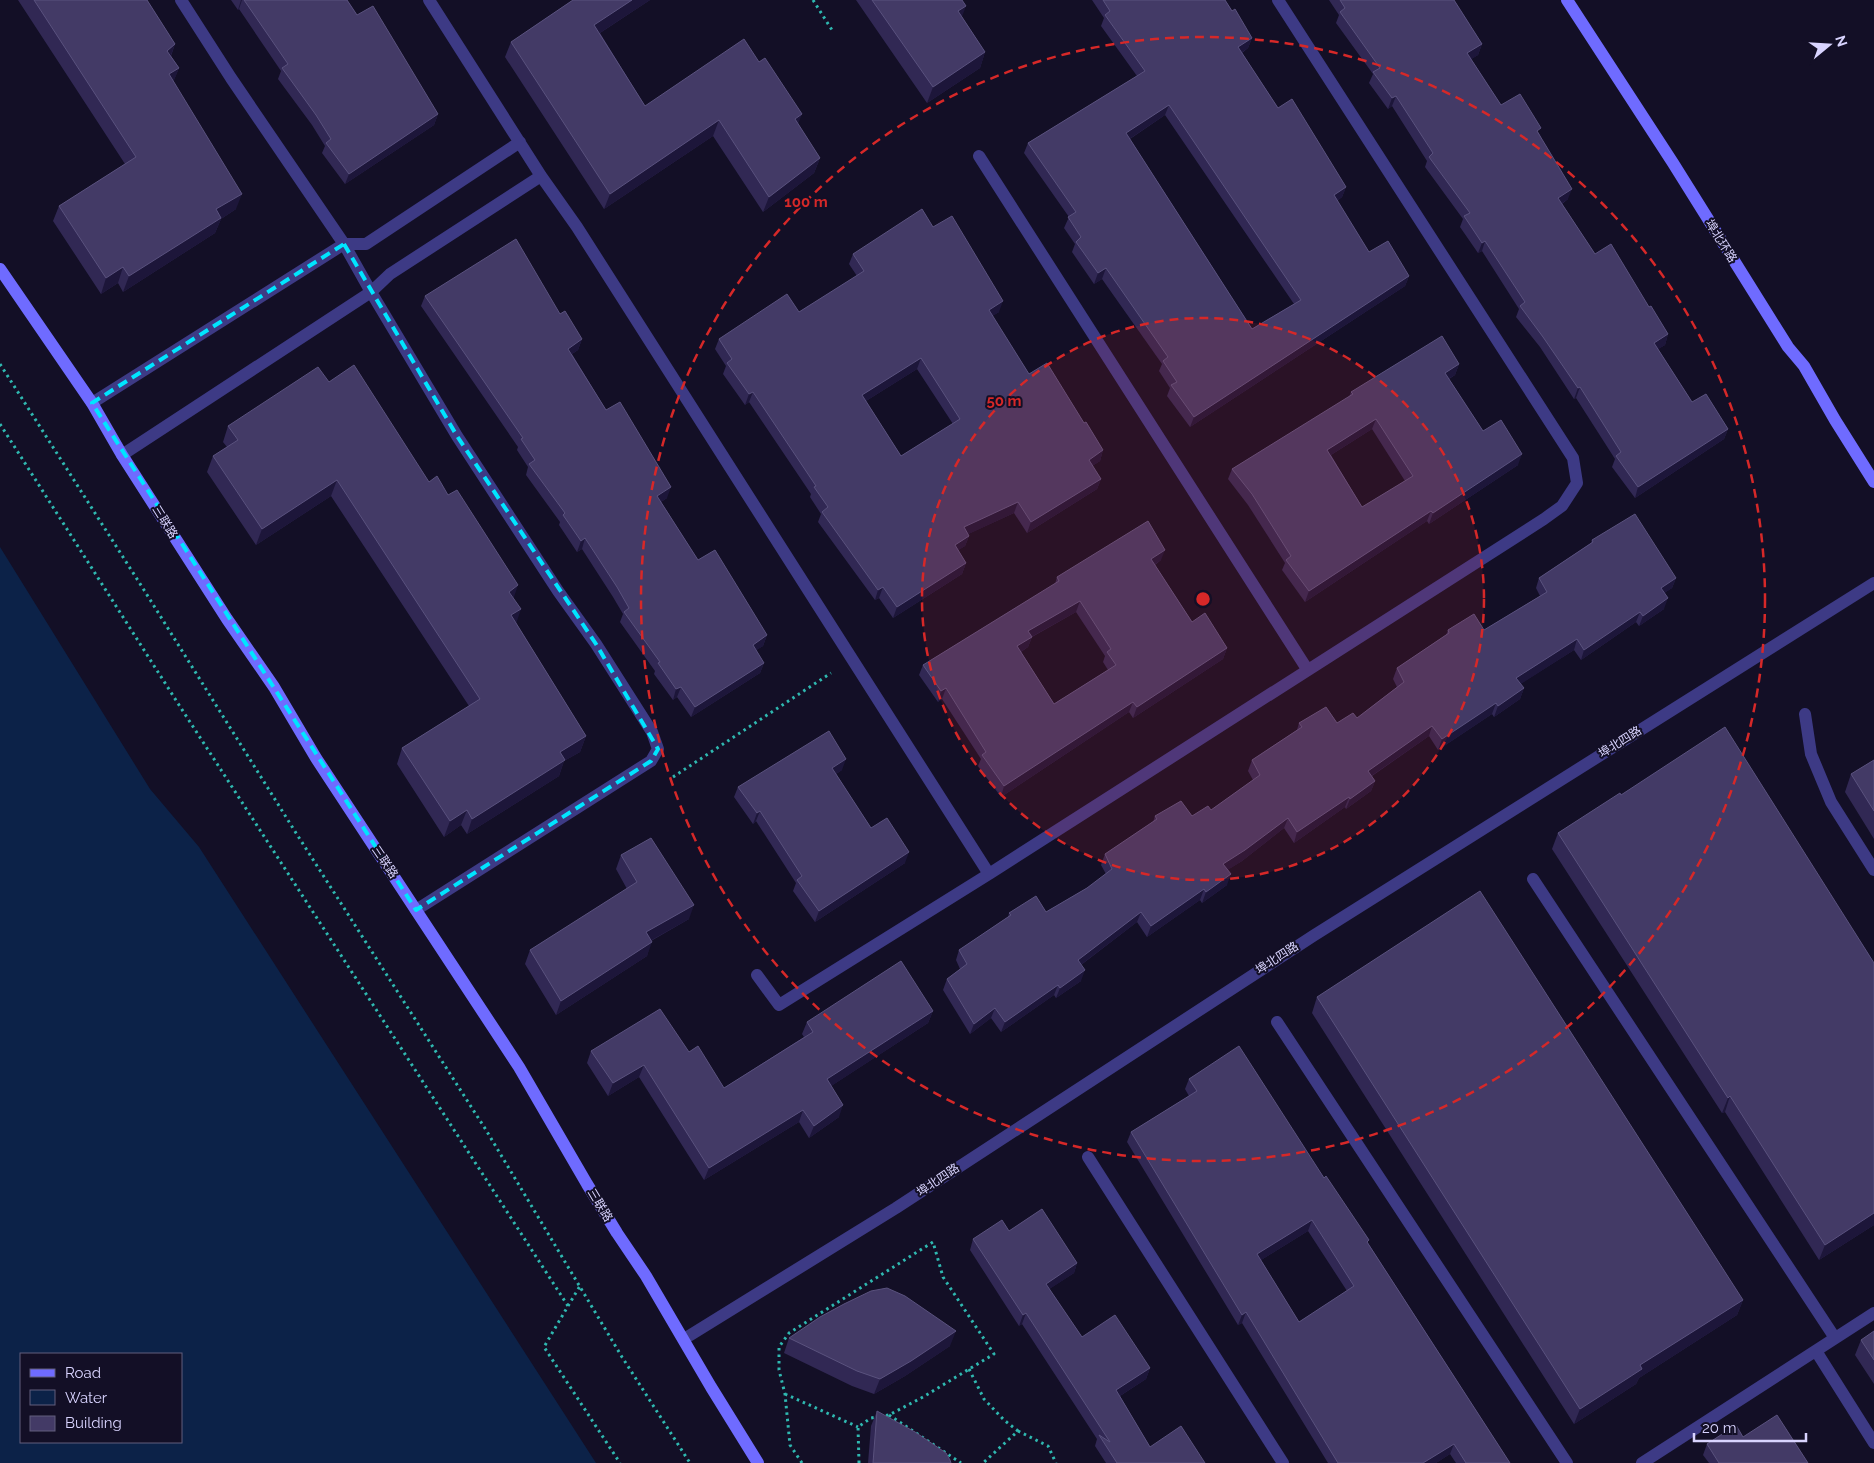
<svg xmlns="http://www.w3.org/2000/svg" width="1874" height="1463" font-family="Raleway,'Noto Sans SC',sans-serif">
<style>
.water{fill:#0c2248;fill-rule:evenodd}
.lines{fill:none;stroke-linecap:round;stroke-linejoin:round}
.path{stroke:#2fb8b0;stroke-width:3;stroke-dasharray:2.5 4;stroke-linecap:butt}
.minor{stroke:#3d3a85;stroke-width:12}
.tertiary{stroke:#3d3a85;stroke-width:12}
.secondary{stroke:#6f6bff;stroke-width:12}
.wall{fill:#312854;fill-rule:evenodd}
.shaded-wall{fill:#1d163a}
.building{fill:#433a66;stroke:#5a527e;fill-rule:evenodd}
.marked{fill:none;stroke:#00e5ff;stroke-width:4;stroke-dasharray:10 6;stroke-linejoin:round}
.ring{fill:none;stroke:#d62828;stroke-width:2.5;stroke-dasharray:9 6}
.labels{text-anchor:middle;stroke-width:4;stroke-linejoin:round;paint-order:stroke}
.street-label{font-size:12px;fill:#d9d4ff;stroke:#130f26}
.centre{fill:#d62828;stroke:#130f26;stroke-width:2.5}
.ring-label{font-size:15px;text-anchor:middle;font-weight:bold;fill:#d62828;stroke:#130f26;stroke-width:4;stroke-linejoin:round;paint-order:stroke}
</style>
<rect width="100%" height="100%" fill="#130f26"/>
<path class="water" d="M0 547 150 789 199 847 596 1463H0ZM21 1354H181V1442H21Z"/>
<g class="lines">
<path class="path" d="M813 0 832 30
M0 364 144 590 296 833 486 1130 622 1357 690 1463
M0 424 179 705 568 1306 544 1347 620 1463
M673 777 831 673
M568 1306 580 1286
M969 1369 984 1399 1004 1420 1018 1431 983 1463
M785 1394 858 1427
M889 1415 961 1463
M1018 1431 1048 1446 1056 1463
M802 1463 790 1445 785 1394 779 1370V1347L789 1333 933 1242 943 1277 994 1354 923 1397 889 1415 883 1416
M859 1463 858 1427 871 1418 877 1417"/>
<path class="minor" d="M181 0 231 78 344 244 371 292 457 436 558 591 596 644 652 732 658 749 651 761 416 910
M429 0 541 176 577 227 989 874 779 1005 757 975
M979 156 1307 669
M92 403 344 244H366L520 142
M122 455 371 292 390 274 541 176
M1805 714 1811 754 1831 802 1874 870
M989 874 1544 519 1562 506 1577 483 1573 458 1278 0
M1533 879 1835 1338
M1277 1022 1567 1463
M1088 1157 1283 1463
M1816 1351 1874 1443
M1642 1463 1874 1313"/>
<path class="tertiary" d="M684 1339 896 1208 1313 936 1874 583"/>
<path class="secondary" d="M1567 0 1673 163 1788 347 1804 366 1835 420 1874 482
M0 269 92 403 122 455 227 619 274 687 316 758 519 1067 587 1184 617 1233 646 1276 711 1387 758 1463"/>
</g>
<path class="wall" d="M18 0H147L175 44 171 56 179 68 173 82 236 209 221 219 215 233 123 292 118 283 101 294 53 221 59 206 125 164Z
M231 0H347L357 15 438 114 434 125 345 184 322 153 325 146 312 125 278 79 281 71 239 9 238 10Z
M573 0H650L600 33 645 106 798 124 820 158 814 173 763 212 713 136 604 209 505 57 511 42Z
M856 0H962V17L985 52 980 68 927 103Z
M1092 0H1225L1232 11 1252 38 1248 48 1242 53 1278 108 1346 187 1342 197 1337 201 1369 252 1409 276 1405 286 1190 427 1167 396 1170 388 1159 371 1162 364 1102 279 1094 284 1072 252 1075 244 1064 228 1069 217 1024 153 1028 143 1137 76 1101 26 1104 18ZM1165 115 1294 304 1252 329 1130 139Z
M1329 0H1454L1482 44 1478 55 1471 59 1501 105 1539 133 1568 199 1562 204 1595 254 1649 307 1668 334 1665 345 1658 349 1692 402 1728 429 1724 439 1635 498 1612 467 1615 459 1576 398 1574 399 1540 347 1516 317 1519 309 1482 251 1478 253 1460 227 1463 219 1425 167 1427 161 1392 106 1388 109 1369 83 1373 74 1336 23 1339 15Z
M933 227 999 312 992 316 1029 374 1084 423 1103 450 1100 461 1092 466 1101 479 1097 489 1027 533 1014 513 968 534 969 536 965 546 958 550 966 563 962 574 893 618 879 598 875 600 818 522 821 514 810 497 811 494 749 402 745 405 723 374 726 366 715 349 719 339 799 312 857 276 849 264 853 254ZM917 369 953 424 901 456 866 401Z
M425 296 560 314 582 339 578 350 572 354 606 410 667 498 661 502 698 560 767 635 763 646 756 650 764 663 760 673 691 717 677 697 673 700 654 674 655 671 620 622 623 614 613 597 582 549 577 552 559 525 560 522 526 475 528 467 517 450 518 447 421 306Z
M1459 364 1455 375 1449 379 1483 431 1518 465 1429 524 1427 521 1305 602 1282 570 1285 563 1248 505 1228 479 1232 469 1349 397 1351 392ZM1372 429 1405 481 1362 507 1331 455Z
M329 382 429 482 514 598 516 623 586 736 580 752 564 761 559 776 467 834 461 825 444 837 397 764 402 748 469 706 331 496 256 545 207 472 213 456 227 447 223 442 228 426Z
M1592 540 1676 578 1672 588 1664 593V609L1639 626 1636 622 1581 660 1574 650 1520 684 1524 688 1520 699 1494 717 1492 714 1438 750 1429 736 1372 776 1375 781 1371 791 1346 809 1345 807 1294 843 1284 828 1242 861 1227 870V885L1202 903 1200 900 1147 937 1137 922 1081 965V981L1056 998 1054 995 1001 1032 991 1018 970 1034 943 990 947 979 960 969 956 960 959 950 1008 917 1009 913 1046 912 1087 888 1106 874 1101 865 1105 854 1153 822 1155 816H1192L1211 810 1253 780 1248 771 1252 760 1297 730 1299 723H1337L1357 718 1397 687 1393 679 1397 668 1446 635 1448 630H1484L1540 596 1536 588 1539 578 1591 543Z
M1161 560 1155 565 1192 622 1227 648 1223 659 1133 718 1129 712 1001 797 978 766 981 759 942 699 938 702 919 675 923 665 1055 584 1057 577ZM1076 612 1105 656 1103 662 1108 670 1054 704 1021 652 1028 647 1032 637Z
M1874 760V839L1845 792 1851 774Z
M842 770 836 774 871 828 905 863 815 922 793 891 796 883 756 821 753 824 734 797 738 787Z
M1621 795 1874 963V1225L1819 1260 1725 1112 1722 1113 1552 849 1558 833Z
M621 855 689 919 651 941 647 956 556 1015 525 964 530 950 627 889 616 869Z
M1317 997 1743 1300 1737 1315 1639 1378 1636 1384 1574 1424 1312 1013Z
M933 1011 928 1023 831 1086 839 1117 809 1138 799 1122 704 1180 639 1077 608 1096 587 1063 591 1051 689 1052 724 1088 804 1037 802 1034 807 1022Z
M1189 1079 1324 1178 1368 1243 1510 1463H1456L1450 1454 1436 1463H1328L1242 1323 1238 1325 1127 1142 1131 1132 1189 1096 1185 1089ZM1308 1231 1347 1291 1299 1322 1261 1260Z
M1009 1231 1077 1263 1074 1273 1049 1289 1082 1337 1150 1368 1146 1379 1120 1396 1150 1447 1205 1463H1106L1095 1446 1097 1439 1022 1324 1019 1326 970 1250 973 1239Z
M1874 1331V1384L1855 1355 1861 1340Z
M789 1338 950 1346 905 1376 874 1394 852 1386 784 1353Z
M877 1411 951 1463H868L871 1426Z
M1743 1437 1808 1463H1709L1703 1455 1707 1444Z"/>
<path class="shaded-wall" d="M241 0H242L239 9 238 10Z
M632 0H650L589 40 594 25Z
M966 6 960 22 958 11Z
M1252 38 1248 48 1234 58 1238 47Z
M175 44 169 60 167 51Z
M1482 44 1478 55 1464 64 1467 53Z
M985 52 980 68 927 103 933 87Z
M179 68 173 83 169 74Z
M1396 96 1392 106 1388 109 1392 98Z
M1169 105 1165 115 1122 144 1126 133Z
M438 114 434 125 345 184 349 174Z
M802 114 796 129 795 119Z
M719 120 713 136 604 209 610 194Z
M820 158 814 173 763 212 769 197Z
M1346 187 1342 197 1330 206 1334 195Z
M1572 189 1568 199 1554 209 1558 198Z
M242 194 236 209 221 219 215 233 123 292 129 276 216 209Z
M1485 241 1482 251 1478 253 1482 243Z
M123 267 118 283 101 294 106 278Z
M1106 268 1102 279 1094 284 1098 273Z
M1409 276 1405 286 1190 427 1194 417Z
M1003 301 999 312 985 321 989 310Z
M1668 334 1665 345 1650 354 1654 343Z
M582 339 578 350 564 359 568 349Z
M921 358 917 369 858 406 862 395Z
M1459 364 1455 375 1441 383 1445 373Z
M1580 387 1576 398 1574 399 1578 388Z
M753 392 749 402 745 405 749 394Z
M1376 419 1372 429 1323 460 1327 450Z
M1728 429 1724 439 1635 498 1638 487Z
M1103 450 1100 461 1085 471 1089 460Z
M1522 454 1518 465 1429 524 1433 513Z
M1101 479 1097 489 1027 533 1031 522Z
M337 480 331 496 256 545 262 529Z
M671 487 667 498 653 507 657 496Z
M1018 502 1014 513 960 538 964 527Z
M1431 511 1427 521 1305 602 1309 591Z
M969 536 965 546 951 555 955 545Z
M585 538 582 549 577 552 581 541Z
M1165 550 1161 560 1147 570 1151 559Z
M966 563 962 574 893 618 897 607Z
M1676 578 1672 588 1657 598 1661 588Z
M518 585 513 600 509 592Z
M883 587 879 598 875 600 878 590Z
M1668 598 1664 609 1639 626 1643 616Z
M1080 601 1076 612 1024 641 1028 631Z
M521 609 516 624 511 615Z
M1640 612 1636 622 1581 660 1584 650Z
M767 635 763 646 749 655 753 645Z
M1032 637 1028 647 1013 657 1017 646Z
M1577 639 1574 650 1513 689 1516 678Z
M1227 648 1223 659 1133 718 1137 707Z
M764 663 760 673 691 717 695 707Z
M681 687 677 697 673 700 676 689Z
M946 688 942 699 938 702 941 691Z
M1524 688 1520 699 1494 717 1498 706Z
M1133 702 1129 712 1001 797 1004 786Z
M1496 703 1492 714 1438 750 1442 739Z
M1432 726 1429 736 1364 781 1368 771Z
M586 736 580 752 564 761 559 776 467 834 472 819 560 752Z
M846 759 842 770 828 779 832 768Z
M1375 781 1371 791 1346 809 1350 799Z
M1349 797 1345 807 1294 843 1297 832Z
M467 810 461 825 444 837 450 821Z
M760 811 756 821 753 824 757 813Z
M1288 818 1284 828 1242 861 1220 875 1223 864Z
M909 852 905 863 815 922 819 911Z
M1231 874 1227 885 1202 903 1206 892Z
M1204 889 1200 900 1147 937 1151 926Z
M694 905 689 919 641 946 646 932Z
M1141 912 1137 922 1074 970 1078 960Z
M652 942 647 956 556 1015 561 1001Z
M1085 970 1081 981 1056 998 1060 988Z
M1058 985 1054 995 1001 1032 1005 1022Z
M995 1008 991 1018 970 1034 974 1024Z
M933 1011 928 1023 822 1092 827 1079Z
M644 1065 639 1077 608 1096 613 1083Z
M1730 1096 1725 1112 1722 1113 1728 1098Z
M843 1105 839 1117 809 1138 814 1126Z
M803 1110 799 1122 704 1180 709 1168Z
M1874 1213V1225L1819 1260 1825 1245Z
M1312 1220 1308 1231 1253 1265 1257 1254Z
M1077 1263 1074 1273 1042 1294 1046 1284Z
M1743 1300 1737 1315 1639 1378 1636 1384 1574 1424 1580 1409 1640 1365Z
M1246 1312 1242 1323 1238 1325 1242 1315Z
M1026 1313 1022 1324 1019 1326 1023 1315Z
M956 1331 950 1346 905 1376 874 1394 880 1379Z
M1150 1368 1146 1379 1112 1401 1116 1390Z
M1454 1444 1450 1454 1436 1463H1423Z"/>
<path class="building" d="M34 0H147L175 44 167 51 179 68 169 74 242 194 216 209 221 218 129 276 123 267 106 278 59 206 136 157Z
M244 0H347L357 15 373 6 438 114 349 174 326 143 331 139 316 115 282 68 288 64Z
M573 0H632L594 25 645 106 744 39 759 62 765 58 802 114 795 119 820 158 769 197 719 120 610 194 511 42Z
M872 0H962L966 6 958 11 985 52 933 87Z
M1103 0H1225L1232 11 1235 9 1252 38 1238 47 1278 108 1292 99 1346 187 1334 195 1369 252 1388 241 1409 276 1194 417 1171 385 1177 382 1163 361 1168 357 1106 268 1098 273 1076 242 1081 237 1068 217 1076 212 1028 143 1145 71 1105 15 1110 11ZM1169 105 1301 300 1252 329 1126 133Z
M1340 0H1454L1482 44 1467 53 1501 105 1520 94 1541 128 1537 131 1572 189 1558 198 1595 254 1611 244 1649 307 1651 306 1668 334 1654 343 1692 402 1706 394 1728 429 1638 487 1616 456 1621 452 1580 387 1578 388 1543 337 1520 306 1525 302 1485 241 1482 243 1464 216 1470 213 1429 157 1433 153 1396 96 1392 98 1373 72 1380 68 1340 12 1345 8Z
M922 209 933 227 952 216 1003 301 989 310 1029 374 1047 363 1084 423 1086 422 1103 450 1089 460 1101 479 1031 522 1018 502 964 527 969 536 955 545 966 563 897 607 883 587 878 590 822 512 828 507 814 487 816 486 753 392 749 394 727 363 732 359 719 339 787 294 799 312 864 271 853 254ZM921 358 960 419 901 456 862 395Z
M516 239 560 314 565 311 582 339 568 349 606 410 620 402 671 487 657 496 698 560 715 550 767 635 753 645 764 663 695 707 681 687 676 689 658 663 660 662 624 612 629 608 617 587 585 538 581 541 563 515 565 513 529 464 535 460 521 439 523 438 425 296Z
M1442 336 1459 364 1445 373 1483 431 1501 420 1522 454 1433 513 1431 511 1309 591 1286 560 1291 556 1252 494 1232 469 1353 394 1351 392ZM1376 419 1413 476 1362 507 1327 450Z
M354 365 429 482 437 476 448 495 457 490 518 585 509 592 521 609 511 615 586 736 560 752 565 760 472 819 467 810 450 821 402 748 480 699 337 480 262 529 213 456 238 440 228 426 318 367 329 382Z
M1635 514 1676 578 1661 588 1668 598 1643 616 1640 612 1584 650 1577 639 1516 678 1524 688 1498 706 1496 703 1442 739 1432 726 1368 771 1375 781 1350 799 1349 797 1297 832 1288 818 1245 850 1223 864 1231 874 1206 892 1204 889 1151 926 1141 912 1078 960 1085 970 1060 988 1058 985 1005 1022 995 1008 974 1024 947 979 967 964 959 950 1011 915 1009 913 1036 896 1046 912 1087 888 1112 869 1105 854 1157 819 1155 816 1181 801 1192 816 1208 806 1211 810 1260 775 1252 760 1302 727 1299 723 1326 707 1337 723 1353 713 1357 718 1404 682 1397 668 1449 633 1448 630 1474 614 1484 630 1547 592 1539 578 1593 542 1592 540Z
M1148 521 1165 550 1151 559 1192 622 1205 613 1227 648 1137 707 1133 702 1004 786 982 755 986 752 946 688 941 691 923 665 1059 581 1057 577ZM1080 601 1111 649 1107 652 1116 665 1054 704 1017 646 1032 637 1028 631Z
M1725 727 1874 963V1213L1825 1245 1730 1096 1728 1098 1558 833 1620 793 1621 795Z
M829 731 846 759 832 768 871 828 887 818 909 852 819 911 797 880 802 876 760 811 757 813 738 787Z
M1874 760V811L1851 774Z
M651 838 694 905 646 932 652 942 561 1001 530 950 637 882 621 855Z
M1480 891 1743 1300 1640 1365 1642 1369 1580 1409 1317 997Z
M901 961 933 1011 827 1079 843 1105 814 1126 803 1110 709 1168 644 1065 613 1083 591 1051 660 1009 689 1052 698 1046 724 1088 813 1032 807 1022Z
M1239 1046 1324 1178 1326 1176 1369 1240 1367 1242 1510 1463H1466L1454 1444 1423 1463H1338L1246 1312 1242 1315 1131 1132 1197 1091 1189 1079ZM1312 1220 1354 1286 1299 1322 1257 1254Z
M1042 1209 1077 1263 1046 1284 1082 1337 1115 1315 1150 1368 1116 1390 1150 1447 1181 1426 1205 1463H1117L1099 1435 1110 1442 1026 1313 1023 1315 973 1239 1002 1220 1009 1231Z
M887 1288 905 1296 956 1331 911 1361 880 1379 857 1371 789 1338 820 1317 844 1304 871 1291Z
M1874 1331V1360L1861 1340Z
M877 1411 915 1432 946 1453 950 1460 951 1463H873Z
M1777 1415 1808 1463H1719L1707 1444 1736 1425 1743 1437Z"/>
<path class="marked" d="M344 244 457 436 596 644 658 749 651 761 416 910 92 403Z"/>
<circle cx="1203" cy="599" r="281" fill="#d62828" fill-opacity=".12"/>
<g class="ring">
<circle cx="1203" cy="599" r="281"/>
<circle cx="1203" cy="599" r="562"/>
</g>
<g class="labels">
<g class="street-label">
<text transform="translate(1721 241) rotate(58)" y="4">埠北环路</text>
<text transform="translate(165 522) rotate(58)" y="4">三联路</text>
<text transform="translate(1620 742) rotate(-32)" y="4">埠北四路</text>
<text transform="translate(385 862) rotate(56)" y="4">三联路</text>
<text transform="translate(1277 958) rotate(-33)" y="4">埠北四路</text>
<text transform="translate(938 1180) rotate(-34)" y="4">埠北四路</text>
<text transform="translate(600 1205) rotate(59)" y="4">三联路</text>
</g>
</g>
<circle cx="1203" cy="599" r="8" class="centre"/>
<g class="ring-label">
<text x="806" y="207">100 m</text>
<text x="1004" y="406">50 m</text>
</g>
<rect x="20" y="1353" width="162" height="90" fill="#130f26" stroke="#625e7d"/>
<rect x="30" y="1369" width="25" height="8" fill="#6f6bff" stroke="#625e7d"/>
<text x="65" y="1378" font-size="15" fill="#d9d4ff">Road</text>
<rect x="30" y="1390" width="25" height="15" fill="#0c2248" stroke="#625e7d"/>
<text x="65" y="1403" font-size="15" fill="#d9d4ff">Water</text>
<rect x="30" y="1416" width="25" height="15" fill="#433a66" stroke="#625e7d"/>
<text x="65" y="1428" font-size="15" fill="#d9d4ff">Building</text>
<g transform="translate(1829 45) rotate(72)" stroke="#130f26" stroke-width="4" paint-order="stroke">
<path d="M0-4L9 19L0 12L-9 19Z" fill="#d9d4ff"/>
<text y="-8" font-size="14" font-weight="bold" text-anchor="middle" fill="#d9d4ff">N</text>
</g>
<path d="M1694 1433v8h112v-8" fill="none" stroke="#d9d4ff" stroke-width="2.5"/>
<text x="1702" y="1433" font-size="15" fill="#d9d4ff" stroke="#130f26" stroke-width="4" paint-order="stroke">20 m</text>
</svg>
